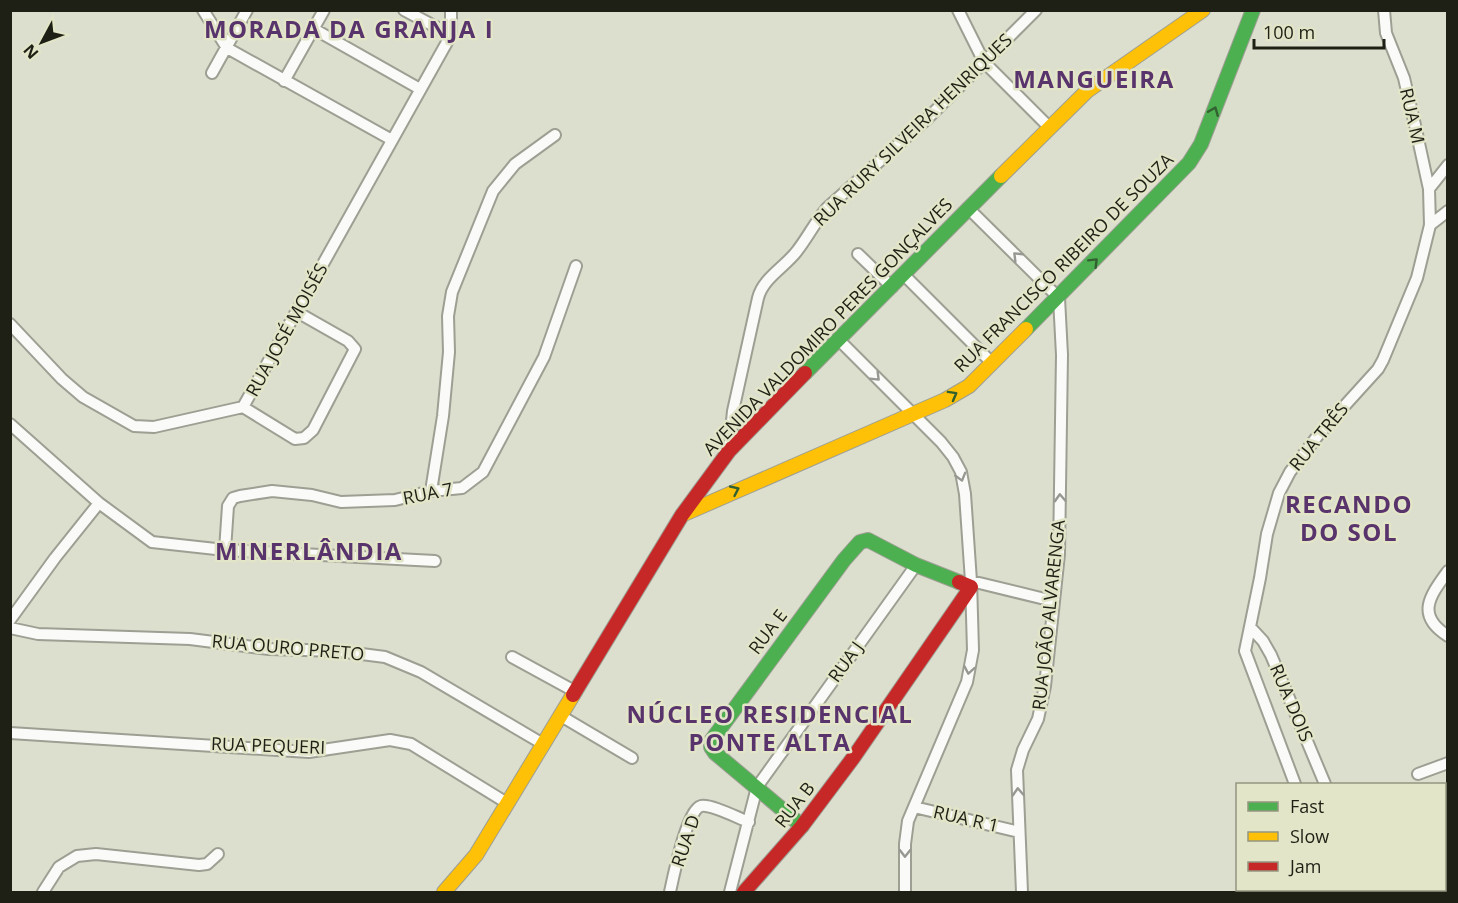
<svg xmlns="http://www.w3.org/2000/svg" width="1458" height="903" font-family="'Open Sans',sans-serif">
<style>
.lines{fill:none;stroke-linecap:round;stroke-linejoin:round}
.street-casing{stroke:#9d9f93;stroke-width:14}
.fast-casing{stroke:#9d9f93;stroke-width:16}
.slow-casing{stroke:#9d9f93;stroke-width:16}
.jam-casing{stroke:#9d9f93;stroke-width:16}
.street{stroke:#fafaf8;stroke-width:10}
.fast{stroke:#4caf50;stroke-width:14}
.slow{stroke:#ffc107;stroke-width:14}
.jam{stroke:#c62828;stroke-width:14}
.oneway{stroke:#336030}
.oneway2{stroke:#979892}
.labels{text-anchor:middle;stroke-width:5;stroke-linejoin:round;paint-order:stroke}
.street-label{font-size:18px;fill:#1f2015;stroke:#e2e5c7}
.district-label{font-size:24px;font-weight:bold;letter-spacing:1.5px;fill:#59346c;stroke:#e2e5c7}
</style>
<rect width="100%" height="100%" fill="#dcdece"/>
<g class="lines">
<g class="street-casing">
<path id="street" d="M203 10 227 48 392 140
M404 10 451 35
M958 10 984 62 1050 128
M1384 10 1386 33 1404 78 1415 125 1429 189 1430 225
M314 29 420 89
M212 73 247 10
M284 81 324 10
M1429 189 1448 165
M968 208 1059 298 1062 355 1059 554 1045 686 1038 719 1023 750 1017 770 1022 892
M858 254 892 287
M904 275 992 363
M10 324 62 379 83 397 134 426 154 427 243 407 451 35V10
M839 340 941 442 953 457 961 472 965 494 971 581 973 650 967 682 908 821 905 844V892
M243 407 295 439 304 438 313 430 355 349 348 341 297 312
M10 424 99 503 152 542 225 550 435 561
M729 451 733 411 758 298C763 278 785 267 797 251 808 237 815 222 827 208L928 118 1036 10
M431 491 443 416 449 352 448 316 452 292 493 191 515 164 555 135
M225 550 228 506 233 498 240 496 272 491 312 495 341 502 395 500 431 491 462 488 483 472 544 357 576 266
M1448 571C1430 596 1415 615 1448 636
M971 581 1053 601
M10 620 55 558 99 503
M1250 627 1263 641 1271 655 1325 784
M10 628 38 634 190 639 269 649 338 651 385 657 421 672 543 744
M512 657 576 692
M561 716 632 758
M10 733 309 752 390 740 411 744 507 803
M1418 774 1448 763
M1295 784 1245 651 1260 578 1267 534 1279 493 1290 472 1319 434 1378 369 1383 360 1417 278 1430 225 1448 211
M914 807 1019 832
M43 892 59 867 77 856 96 854 199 865 207 864 218 854
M670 892C673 878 687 809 701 806 711 804 738 818 749 822
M730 892 757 787 916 565
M1261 892 1262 890
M1308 892 1309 890"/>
</g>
<g class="fast-casing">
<path id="fast" d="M1026 329 1189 163 1201 144 1253 10
M805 373 1001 176
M802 826 715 753 711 747V741L844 560 860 542 868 540 916 565 959 582"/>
</g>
<g class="slow-casing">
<path id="slow" d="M1001 176 1087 91 1203 10
M684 514 945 400 969 386 1026 329
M444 892 476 855 573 695"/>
</g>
<g class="jam-casing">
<path id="jam" d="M573 695 682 515 729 451 805 373
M744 892 802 826 853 758 971 587 959 582"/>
</g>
<use href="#street" class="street"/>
<use href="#fast" class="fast"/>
<use href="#slow" class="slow"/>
<use href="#jam" class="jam"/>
</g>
<defs><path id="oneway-chevron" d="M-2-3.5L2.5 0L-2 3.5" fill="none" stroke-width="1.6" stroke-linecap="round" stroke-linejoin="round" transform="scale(1.5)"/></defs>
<g class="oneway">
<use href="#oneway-chevron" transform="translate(1214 111) rotate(-68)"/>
<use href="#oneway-chevron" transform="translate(1094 262) rotate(-45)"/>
<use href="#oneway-chevron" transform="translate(953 395) rotate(-29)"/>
<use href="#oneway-chevron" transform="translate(735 490) rotate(-25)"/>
</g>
<g class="oneway2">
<use href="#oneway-chevron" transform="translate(1017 256) rotate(-135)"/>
<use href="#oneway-chevron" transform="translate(876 377) rotate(45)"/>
<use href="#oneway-chevron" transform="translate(961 477) rotate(74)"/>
<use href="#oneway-chevron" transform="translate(1060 498) rotate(-93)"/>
<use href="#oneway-chevron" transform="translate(969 670) rotate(100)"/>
<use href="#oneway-chevron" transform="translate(1018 792) rotate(-93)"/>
<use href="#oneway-chevron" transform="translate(905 853) rotate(91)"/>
</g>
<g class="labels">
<g class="street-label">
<text transform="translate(1412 116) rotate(77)" y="6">RUA M</text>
<text transform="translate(913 130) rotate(-44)" y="6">RUA RURY SILVEIRA HENRIQUES</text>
<text transform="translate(1064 263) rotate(-45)" y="6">RUA FRANCISCO RIBEIRO DE SOUZA</text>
<text transform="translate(828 327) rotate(-46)" y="6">AVENIDA VALDOMIRO PERES GONÇALVES</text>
<text transform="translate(287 330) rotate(-61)" y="6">RUA JOSÉ MOISÉS</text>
<text transform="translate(1319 437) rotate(-51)" y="6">RUA TRÊS</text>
<text transform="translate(428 494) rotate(-11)" y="6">RUA 7</text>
<text transform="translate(1049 615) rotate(-84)" y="6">RUA JOÃO ALVARENGA</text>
<text transform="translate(768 632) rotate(-53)" y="6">RUA E</text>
<text transform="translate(288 648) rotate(5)" y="6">RUA OURO PRETO</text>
<text transform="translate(846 662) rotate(-54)" y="6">RUA J</text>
<text transform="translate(1291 703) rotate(67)" y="6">RUA DOIS</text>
<text transform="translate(268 746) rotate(2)" y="6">RUA PEQUERI</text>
<text transform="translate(795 805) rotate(-52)" y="6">RUA B</text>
<text transform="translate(966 819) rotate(13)" y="6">RUA R 1</text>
<text transform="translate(686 841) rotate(-71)" y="6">RUA D</text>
</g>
<g class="district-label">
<text x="349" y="38">MORADA DA GRANJA I</text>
<text x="1094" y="88">MANGUEIRA</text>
<text x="1349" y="513">RECANDO<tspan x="1349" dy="28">DO SOL</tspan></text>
<text x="309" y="560">MINERLÂNDIA</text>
<text x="770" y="723">NÚCLEO RESIDENCIAL<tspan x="770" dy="28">PONTE ALTA</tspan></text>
</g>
</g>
<rect width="1458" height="903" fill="none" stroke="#1f2015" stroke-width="24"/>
<rect x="1236" y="783" width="210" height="108" fill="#e2e5c7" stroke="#949680" stroke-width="1.5"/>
<rect x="1248" y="802" width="30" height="9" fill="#4caf50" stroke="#949680" stroke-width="1.5"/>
<text x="1290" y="813" font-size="18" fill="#1f2015">Fast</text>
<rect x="1248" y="832" width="30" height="9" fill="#ffc107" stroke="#949680" stroke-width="1.5"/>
<text x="1290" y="843" font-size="18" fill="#1f2015">Slow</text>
<rect x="1248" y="862" width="30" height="9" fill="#c62828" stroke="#949680" stroke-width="1.5"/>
<text x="1290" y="873" font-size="18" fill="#1f2015">Jam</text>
<g transform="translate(42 42) rotate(229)" stroke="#e2e5c7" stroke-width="4.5" paint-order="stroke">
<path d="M0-4.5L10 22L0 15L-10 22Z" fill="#1f2015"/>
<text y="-9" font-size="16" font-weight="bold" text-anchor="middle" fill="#1f2015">N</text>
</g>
<path d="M1254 39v9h130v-9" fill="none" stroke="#1f2015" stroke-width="3"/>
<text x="1263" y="39" font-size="18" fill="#1f2015" stroke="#e2e5c7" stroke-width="4.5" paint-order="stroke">100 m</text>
</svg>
